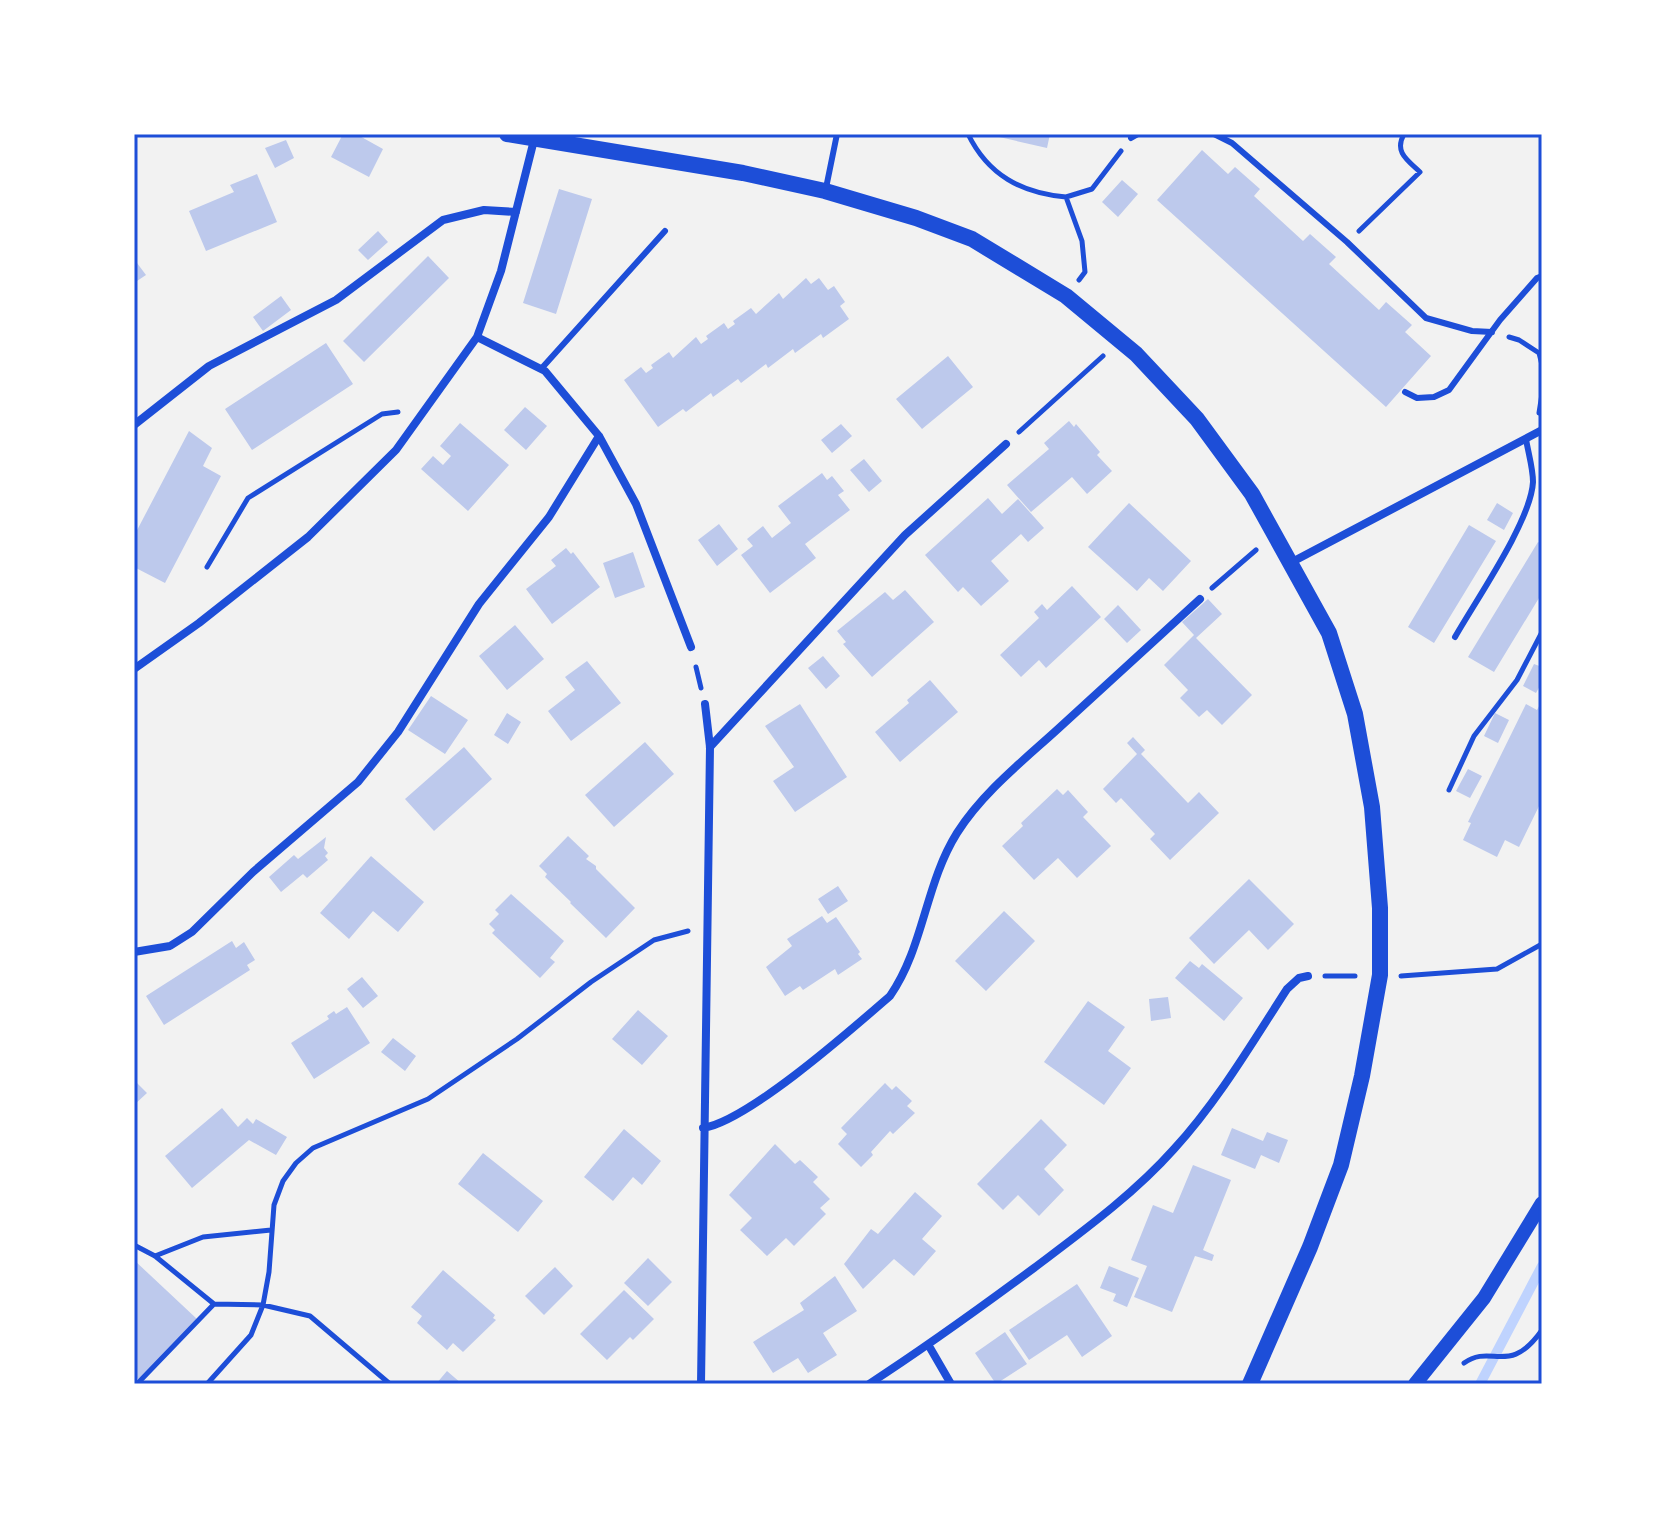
<svg xmlns="http://www.w3.org/2000/svg" width="1676" height="1518" font-family="'Public Sans',sans-serif">
<style>
.lines{fill:none;stroke-linecap:round;stroke-linejoin:round}
.stream{stroke:#bfd3fe;stroke-width:10}
.building{fill:#bdc9ec}
.path{stroke:#1d4ed8;stroke-width:5}
.service{stroke:#1d4ed8;stroke-width:6}
.minor{stroke:#1d4ed8;stroke-width:8}
.tertiary{stroke:#1d4ed8;stroke-width:14}
.secondary{stroke:#1d4ed8;stroke-width:16}
.neatline{fill:none;stroke:#1d4ed8;stroke-width:3}
</style>
<rect width="100%" height="100%" fill="#f2f2f2"/>
<g class="lines">
<path class="stream" d="M1480 1384 1542 1266"/>
</g>
<path class="building" d="M343 134H356L383 149 369 177 331 157Z
M986 134H1050L1047 148Z
M286 140 294 158 275 168 265 148Z
M1202 150 1228 174 1235 167 1260 189 1254 196 1303 241 1310 234 1336 257 1329 264 1379 310 1386 302 1412 325 1405 332 1431 356 1386 407 1157 200Z
M257 174 277 222 206 251 189 211 234 192 230 185Z
M1122 180 1138 194 1118 217 1102 202Z
M559 189 592 199 556 314 523 303Z
M378 231 388 242 368 260 358 250Z
M428 256 449 278 364 362 343 341Z
M134 259 146 275 134 283Z
M806 278 811 284 819 278 828 290 834 286 845 302 840 306 849 319 823 338 821 334 795 353 793 349 768 368 766 364 741 383 738 379 713 397 711 393 686 412 683 409 658 427 624 380 641 367 646 373 653 368 651 365 669 352 673 358 696 337 701 344 708 339 706 336 724 323 728 329 735 324 733 321 751 308 756 314 779 293 783 299Z
M281 296 291 310 263 331 253 317Z
M326 343 353 384 252 450 225 409Z
M948 356 973 387 922 429 896 399Z
M525 407 547 426 526 450 504 430Z
M1069 421 1074 427 1076 424 1100 452 1097 455 1112 471 1087 494 1072 477 1031 512 1007 485 1049 449 1044 443Z
M460 423 509 465 468 511 421 469 433 456 443 465 451 456 440 446Z
M841 424 852 436 832 453 821 440Z
M189 431 212 448 203 466 221 476 165 583 134 567V536Z
M864 459 882 481 869 492 850 470Z
M822 473 827 480 832 476 844 491 838 495 850 510 805 544 816 558 770 593 741 555 753 546 747 539 763 526 772 538 791 523 778 506Z
M988 498 1002 514 1018 499 1044 528 1028 542 1021 534 991 561 1009 581 981 606 963 587 958 592 925 555Z
M1129 503 1191 561 1163 591 1149 578 1137 591 1088 547Z
M1497 503 1513 513 1504 530 1487 520Z
M719 524 738 549 717 566 698 540Z
M1469 525 1496 541 1434 643 1408 627Z
M1538 542 1542 544V593L1494 672 1468 657Z
M566 548 571 554 573 552 600 587 552 624 526 589 556 566 551 560Z
M633 552 645 587 615 598 603 563Z
M1072 586 1101 617 1046 668 1039 660 1021 677 1000 655 1039 618 1034 612 1042 604 1047 610Z
M905 590 934 622 872 677 843 644 846 642 837 631 885 592 893 600Z
M1208 599 1222 614 1196 638 1252 695 1222 725 1207 710 1199 717 1180 698 1188 690 1164 665 1194 635 1182 622Z
M1118 605 1141 630 1127 643 1104 619Z
M515 625 544 659 507 690 479 656Z
M823 656 840 676 826 689 808 668Z
M587 661 621 703 571 741 548 711 575 690 565 677Z
M1534 664 1542 667V682L1536 693 1523 686Z
M930 680 958 712 900 762 875 732 909 703 907 700Z
M431 696 468 720 445 754 408 730Z
M1542 700V800L1519 847 1505 840 1497 857 1463 840 1471 823 1468 822 1526 704 1537 710Z
M800 704 847 777 795 812 773 781 794 767 765 726Z
M507 713 521 722 508 744 494 735Z
M1495 713 1509 720 1498 743 1484 736Z
M1133 737 1145 750 1141 754 1188 803 1199 792 1219 813 1170 860 1150 839 1155 834 1121 798 1116 803 1103 789 1137 754 1127 743Z
M645 742 674 774 614 827 585 795Z
M464 747 492 779 434 831 405 799Z
M1468 769 1482 776 1470 798 1456 791Z
M1057 789 1063 795 1068 790 1088 812 1083 817 1111 846 1077 878 1058 858 1034 880 1002 846 1023 826 1021 823Z
M568 836 589 856 586 859 596 866V869L635 908 606 938 570 903 571 902 545 877 547 874 539 866Z
M326 837 324 848 328 853 325 856 328 860 307 878 303 874 281 892 269 877 294 855 298 859Z
M371 856 424 902 398 932 373 911 349 939 320 913Z
M1249 879 1294 924 1268 950 1249 930 1214 964 1189 938Z
M838 886 848 901 828 914 818 899Z
M511 894 564 941 550 958 555 962 540 978 492 933 495 930 489 924 499 914 495 910Z
M1004 911 1035 941 986 991 955 961Z
M822 916 827 923 836 917 860 952 858 954 862 959 838 975 835 969 803 990 800 986 785 996 766 967 792 946 787 939Z
M232 941 236 948 244 942 255 960 247 965 250 970 164 1025 146 996Z
M1190 961 1199 968 1202 964 1243 998 1224 1021 1175 978Z
M362 977 378 996 363 1008 347 989Z
M1168 997 1171 1018 1151 1021 1149 999Z
M1088 1001 1125 1027 1108 1051 1131 1068 1104 1105 1044 1062Z
M347 1007 370 1043 314 1079 291 1043 329 1019 327 1016 334 1011 336 1014Z
M638 1010 668 1036 642 1065 612 1039Z
M393 1038 416 1056 405 1071 381 1052Z
M134 1080 147 1093 134 1105Z
M885 1083 892 1090 896 1086 912 1101 907 1106 915 1113 893 1134 890 1131 871 1152 873 1155 861 1167 838 1144 847 1134 841 1128Z
M222 1108 238 1127 247 1118 253 1124 256 1119 287 1137 276 1155 249 1140 192 1188 165 1156Z
M1041 1119 1067 1145 1044 1169 1064 1190 1039 1216 1018 1195 1003 1210 977 1184Z
M1232 1128 1263 1141 1267 1132 1288 1140 1279 1163 1261 1155 1255 1169 1221 1155Z
M624 1129 661 1161 642 1185 633 1177 613 1201 584 1177Z
M775 1144 795 1164 800 1160 818 1177 813 1182 830 1199 820 1208 826 1214 794 1246 786 1238 767 1256 740 1230 752 1218 729 1195Z
M483 1153 543 1201 518 1232 458 1184Z
M1193 1165 1231 1180 1203 1250 1214 1255 1212 1261 1195 1256 1172 1312 1134 1297 1147 1266 1131 1260 1153 1205 1173 1213Z
M915 1192 942 1216 922 1239 936 1251 914 1276 894 1259 863 1289 844 1264 871 1229 878 1234Z
M648 1258 672 1282 648 1306 624 1283Z
M134 1260 197 1319 140 1381 134 1375Z
M1109 1266 1139 1278 1127 1307 1113 1301 1116 1294 1100 1288Z
M555 1267 573 1286 544 1315 525 1296Z
M443 1270 495 1315 493 1318 496 1320 463 1352 453 1343 447 1350 417 1323 422 1316 411 1307Z
M835 1276 857 1311 823 1333 837 1355 808 1373 798 1358 773 1373 753 1342 804 1310 800 1303Z
M1077 1284 1112 1336 1082 1357 1067 1335 1029 1360 1009 1330Z
M624 1290 654 1319 633 1340 630 1337 607 1360 580 1334Z
M1005 1332 1027 1364 996 1384 975 1353Z
M447 1371 462 1384H436Z"/>
<g class="lines">
<path class="path" d="M968 134C988 175 1021 193 1066 197L1082 241 1085 272 1079 280
M1066 197 1092 189 1121 151
M1359 231 1420 172C1407 160 1394 152 1404 134
M1509 337 1519 340 1539 353 1542 365
M1539 413 1542 394
M1019 432 1103 356
M207 567 248 498 382 414 398 412
M1212 588 1256 550
M696 667 701 688
M1449 790 1474 736 1517 680 1542 632
M1325 976H1355
M1401 976 1497 969 1542 944
M134 1245 155 1256 214 1304 137 1384
M155 1256 203 1237 271 1230
M214 1304 263 1305 310 1316 390 1384
M1464 1363C1492 1343 1509 1377 1542 1330
M207 1384 251 1335 263 1305 269 1272 274 1205 283 1181 296 1163 313 1148 428 1099 517 1039 591 982 654 940 688 931"/>
<path class="service" d="M1214 134 1232 143 1347 242 1426 318 1472 331 1492 332
M1131 138 1138 134
M826 188 837 134
M541 369 665 231
M1405 392 1417 398 1434 397 1449 390 1500 320 1537 278 1542 276
M1455 637C1476 600 1531 521 1533 482 1533 468 1528 452 1526 439"/>
<path class="minor" d="M477 337 545 371 599 436 636 504 691 647
M134 425 209 366 336 300 443 220 484 210 516 212
M1292 562 1542 430
M134 669 199 623 308 537 396 450 477 337 501 271 534 140
M710 747 905 535 1006 444
M134 952 170 946 192 932 253 872 358 782 398 732 479 604 549 517 599 436
M703 1128C748 1121 852 1029 890 996 924 947 925 884 957 833 983 792 1024 760 1059 728 1106 685 1153 642 1200 599
M929 1346 951 1384
M701 1384 710 747 705 704
M869 1384C926 1347 980 1308 1034 1268 1083 1231 1134 1194 1174 1149 1218 1101 1252 1043 1287 989L1299 978 1308 976"/>
<path class="tertiary" d="M1415 1384 1484 1298 1542 1203"/>
<path class="secondary" d="M507 134 743 173 825 191 916 218 972 239 1066 296 1136 354 1197 419 1252 494 1329 633 1355 714 1372 807 1380 908V975L1362 1076 1341 1165 1310 1247 1250 1384"/>
</g>
<rect width="1676" height="1518" fill="none" stroke="#ffffff" stroke-width="272"/>
<rect x="136" y="136" width="1404" height="1246" class="neatline"/>
</svg>
